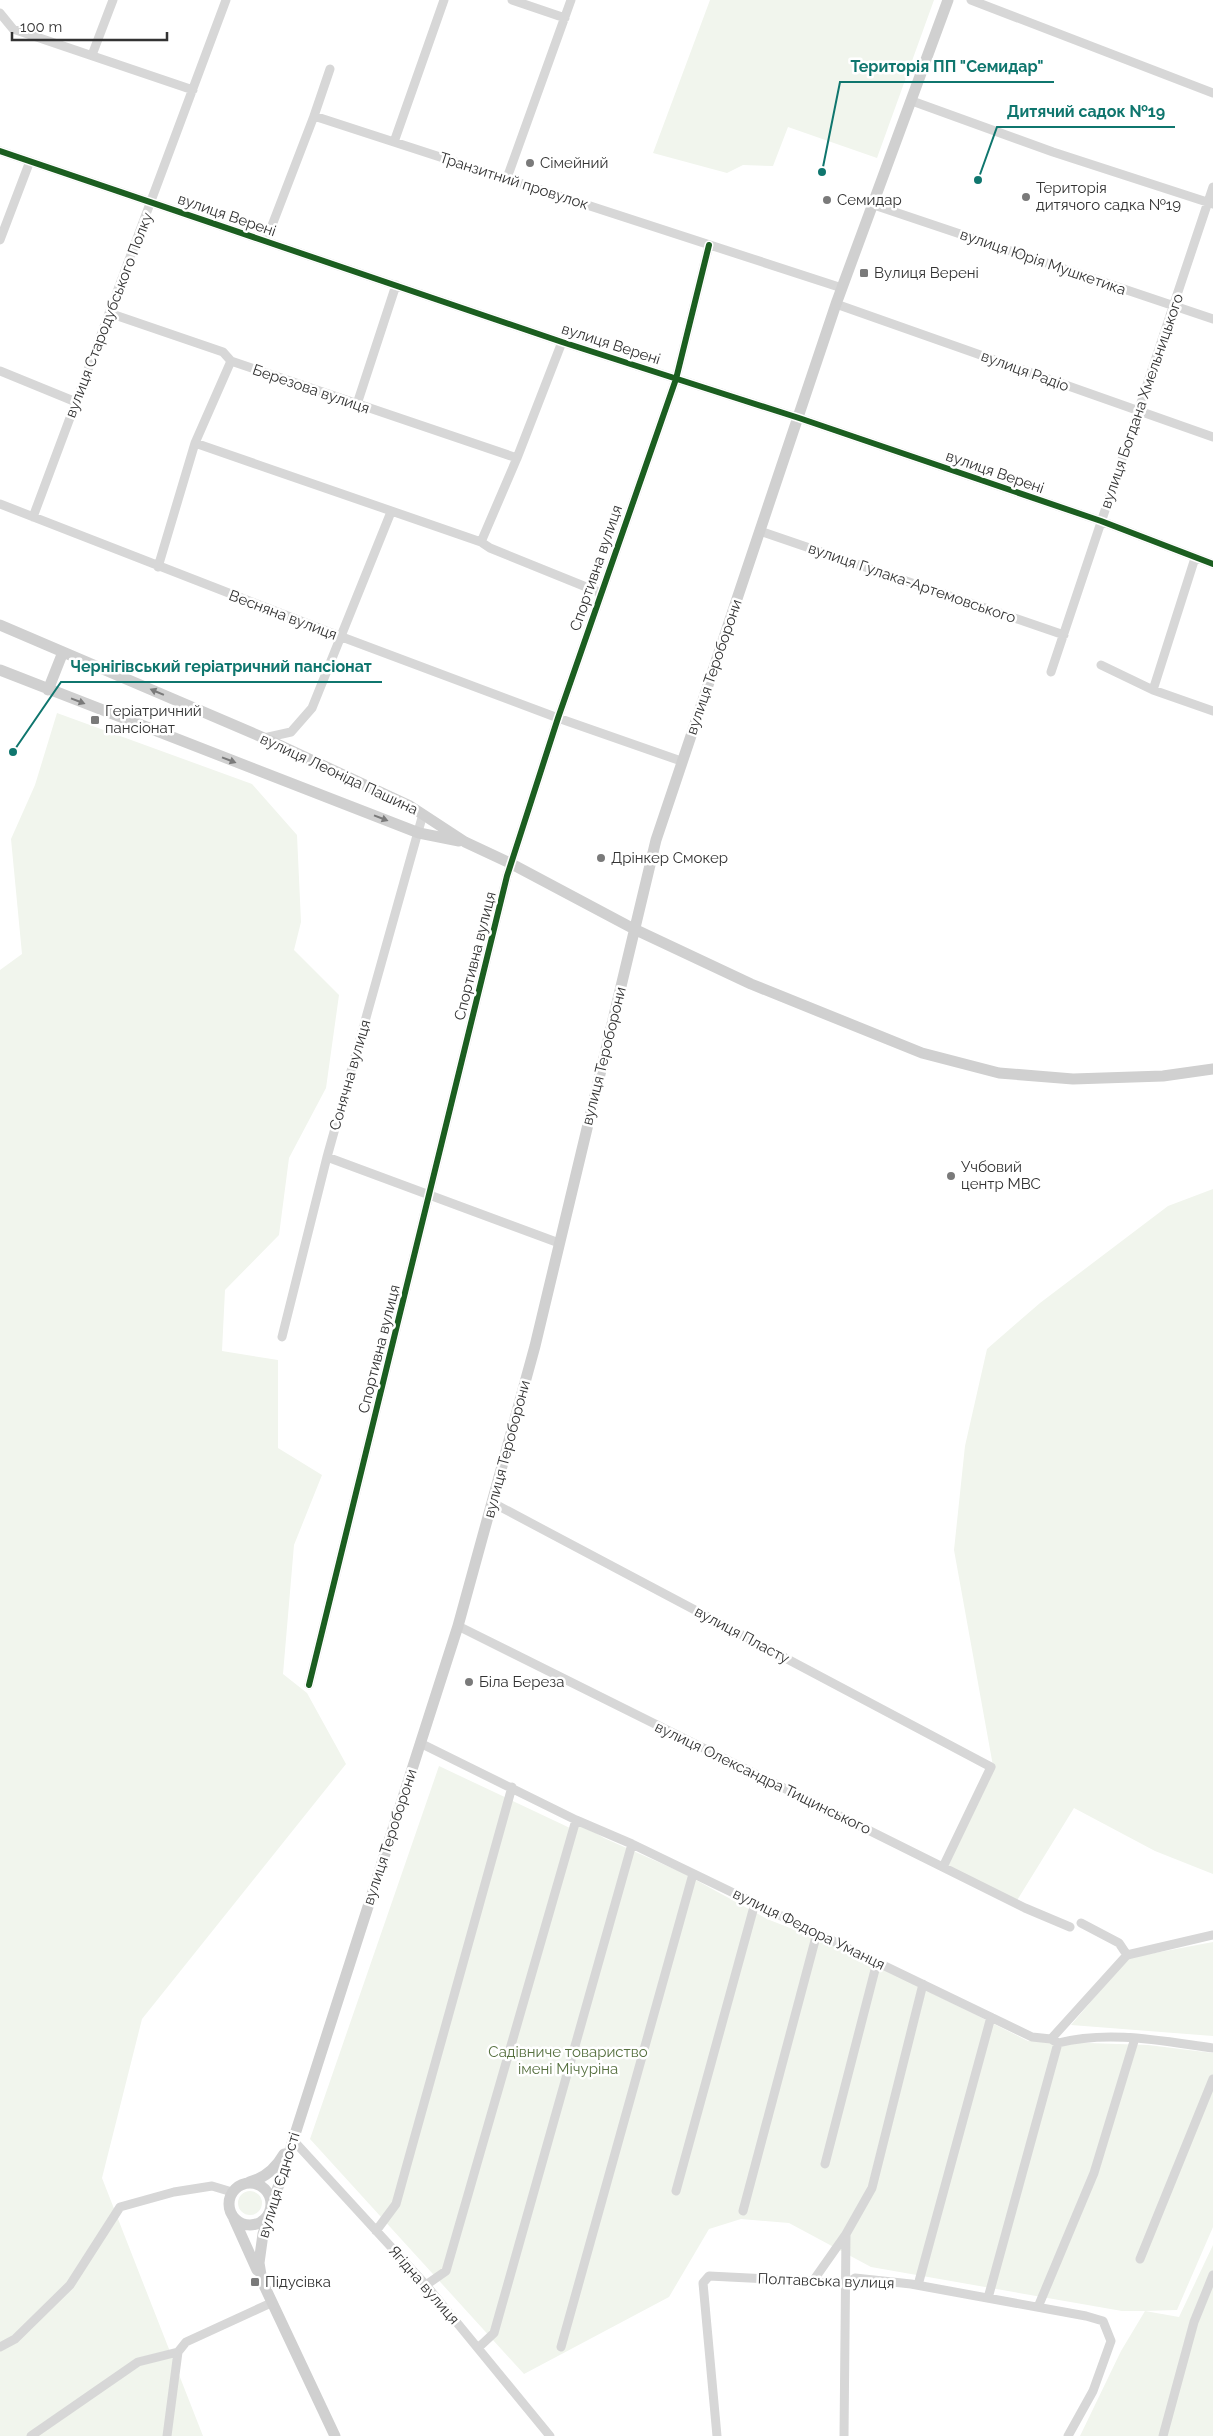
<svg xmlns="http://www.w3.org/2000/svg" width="1213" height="2436" font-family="Raleway,sans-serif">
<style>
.green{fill:#f1f5ed}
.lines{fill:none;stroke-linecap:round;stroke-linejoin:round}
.street{stroke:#d7d7d7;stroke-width:9}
.secondary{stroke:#d0d0d0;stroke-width:11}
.cycleway-casing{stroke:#fff;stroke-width:9}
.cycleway{stroke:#1b5e20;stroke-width:6}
.oneway{fill:#7a7a7a}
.poi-dot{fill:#7a7a7a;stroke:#fff;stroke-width:2}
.labels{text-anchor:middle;stroke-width:5;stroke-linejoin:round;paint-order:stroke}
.poi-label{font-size:15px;fill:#333;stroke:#fff;text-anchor:start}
.street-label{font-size:15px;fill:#333;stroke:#fff}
.park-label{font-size:15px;fill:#56703f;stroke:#fff}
.leader{fill:none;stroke:#0f766e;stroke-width:2}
.callout-dot{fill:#0f766e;stroke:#fff;stroke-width:2}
.callout-label{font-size:16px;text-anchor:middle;font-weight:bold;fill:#0f766e;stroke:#fff;stroke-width:5;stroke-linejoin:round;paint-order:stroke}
</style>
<rect width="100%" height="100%" fill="#fff"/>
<path class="green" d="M710 0H934L877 158 788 127 773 166 743 165 727 173 653 153Z
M57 713 252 784 297 835 301 922 294 950 339 995 326 1088 289 1158 279 1235 225 1290 222 1351 278 1360V1448L322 1475 294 1545 283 1674 307 1693 346 1764 142 2019 102 2178 203 2436H0V970L22 954 11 839 35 785Z
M1213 1189V1874L1155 1851 1074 1808 1016 1902 945 1866 993 1766 954 1550 965 1446 987 1349 1040 1303 1168 1206Z
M439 1766 570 1828 581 1824 604 1838 683 1873 767 1919 844 1949 1028 2041 1148 2045 1213 2053V2227L1177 2310 1145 2311 1179 2317 1213 2245V2436H1080L1121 2351 1145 2311H1122L871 2267 789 2223 741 2219 709 2229 669 2297 524 2374 310 2139Z
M1213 1942V2036L1071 2025 1128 1958Z
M238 2203a12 12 0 1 1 24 0a12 12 0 1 1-24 0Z"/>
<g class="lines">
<path class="street" d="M512 0 565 18
M971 0 1213 93
M0 13 13 29 193 90
M92 55 113 0
M912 101 1053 152 1213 204
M314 116 330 69
M394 142 444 0
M0 151 562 342 799 418 1101 521 1213 564
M507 178 571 0
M874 205 1213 319
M0 240 30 161
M266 241 314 116 842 288
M836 304 1213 437
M109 313 223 352 231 361 517 458
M0 371 76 402
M357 404 396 285
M195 443 481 542 490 548 601 593
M0 504 342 637 558 718 681 761
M33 517 226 0
M760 531 1064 635
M481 542 517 458 562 342
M1195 558 1153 690 1213 711
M158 567 195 443 231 361
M1101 665 1153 690
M1051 672 1213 187
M264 738 291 732 312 708 391 512
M327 1157 559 1243
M282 1337 327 1157 423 814
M493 1503 991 1767 943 1867
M458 1626 1025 1908 1070 1927
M309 1685 507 876 558 718 676 379 709 245
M420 1743 576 1820 632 1844 1032 2037 1051 2039 1058 2043C1110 2030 1161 2041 1213 2048
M1081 1923 1119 1943 1127 1955
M1051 2039 1127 1955 1213 1935
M293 2140 426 2285 550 2436
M825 2164 877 1962
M676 2191 755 1903
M743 2211 817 1933
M376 2231 396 2204 512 1787
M1140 2259 1213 2079
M813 2281 846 2234
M426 2285 446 2271 576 1820
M918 2285 991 2017
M988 2298 1058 2043
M1038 2307 1094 2173 1135 2038
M0 2347 15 2339 70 2285 120 2207 174 2192 212 2186 232 2192
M561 2347 693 1874
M478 2348 494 2333 632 1844
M178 2352 186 2342 271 2303
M31 2436 138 2362 178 2352
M167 2436 178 2352
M717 2436 703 2283 709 2276 847 2283 855 2278 911 2284 1086 2316 1103 2321 1111 2341 1093 2391 1068 2436
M844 2436 846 2234 872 2188 923 1984
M1163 2436 1194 2322 1213 2275"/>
<path class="secondary" d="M0 625 264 738 410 806 465 842 510 863 634 929 751 984 922 1053 999 1073 1073 1079 1163 1076 1213 1069
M0 670 419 833 459 841
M48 690 63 652
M249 2182C266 2178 276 2168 284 2154
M229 2204a21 21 0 1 1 42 0a21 21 0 1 1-42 0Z
M234 2219 257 2270
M335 2436 262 2281 259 2263 263 2234 458 1626 535 1346 656 840 836 304 948 0"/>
<g class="cycleway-casing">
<path id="cycleway" d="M0 151 562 342 799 418 1101 521 1213 564
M309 1685 507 876 558 718 676 379 709 245"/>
</g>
<use href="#cycleway" class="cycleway"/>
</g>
<defs><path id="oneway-solid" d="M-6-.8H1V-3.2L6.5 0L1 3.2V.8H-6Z" transform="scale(1.25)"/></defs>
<g class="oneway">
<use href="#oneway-solid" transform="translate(157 692) rotate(-157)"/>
<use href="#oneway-solid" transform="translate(78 701) rotate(21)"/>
<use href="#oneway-solid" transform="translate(229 760) rotate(21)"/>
<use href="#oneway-solid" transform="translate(381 818) rotate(21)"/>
</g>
<g class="poi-dot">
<circle cx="530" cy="163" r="5"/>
<circle cx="1026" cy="197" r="5"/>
<circle cx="827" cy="200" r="5"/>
<rect x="859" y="268" width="10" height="10" rx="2.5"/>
<rect x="90" y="715" width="10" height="10" rx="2.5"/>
<circle cx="601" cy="858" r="5"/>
<circle cx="951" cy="1176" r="5"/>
<circle cx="469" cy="1682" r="5"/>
<rect x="250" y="2277" width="10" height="10" rx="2.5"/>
</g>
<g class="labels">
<g class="poi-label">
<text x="540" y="168">Сімейний</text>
<text x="1036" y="193">Територія<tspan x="1036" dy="17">дитячого садка №19</tspan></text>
<text x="837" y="205">Семидар</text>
<text x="874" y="278">Вулиця Верені</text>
<text x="105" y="716">Геріатричний<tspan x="105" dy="17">пансіонат</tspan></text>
<text x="611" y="863">Дрінкер Смокер</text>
<text x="961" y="1172">Учбовий<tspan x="961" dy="17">центр МВС</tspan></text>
<text x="479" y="1687">Біла Береза</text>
<text x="265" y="2287">Підусівка</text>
</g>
<g class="street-label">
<text transform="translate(514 181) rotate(18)" y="5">Транзитний провулок</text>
<text transform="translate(227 215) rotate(19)" y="5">вулиця Верені</text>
<text transform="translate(1043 262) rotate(19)" y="5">вулиця Юрія Мушкетика</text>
<text transform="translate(109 315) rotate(-69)" y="5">вулиця Стародубського Полку</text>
<text transform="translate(611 344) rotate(18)" y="5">вулиця Верені</text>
<text transform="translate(1025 371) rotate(20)" y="5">вулиця Радіо</text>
<text transform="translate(311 389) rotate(19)" y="5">Березова вулиця</text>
<text transform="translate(1142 401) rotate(-71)" y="5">вулиця Богдана Хмельницького</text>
<text transform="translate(995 472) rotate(19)" y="5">вулиця Верені</text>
<text transform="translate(596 568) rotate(-71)" y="5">Спортивна вулиця</text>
<text transform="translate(912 583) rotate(19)" y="5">вулиця Гулака-Артемовського</text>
<text transform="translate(283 615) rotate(21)" y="5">Весняна вулиця</text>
<text transform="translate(714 667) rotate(-71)" y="5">вулиця Тероборони</text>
<text transform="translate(339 774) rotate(25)" y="5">вулиця Леоніда Пашина</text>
<text transform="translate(475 956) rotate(-76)" y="5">Спортивна вулиця</text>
<text transform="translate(604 1056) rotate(-76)" y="5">вулиця Тероборони</text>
<text transform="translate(350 1075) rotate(-74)" y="5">Сонячна вулиця</text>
<text transform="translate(379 1349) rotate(-76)" y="5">Спортивна вулиця</text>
<text transform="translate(507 1449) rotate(-75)" y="5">вулиця Тероборони</text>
<text transform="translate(742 1635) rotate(28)" y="5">вулиця Пласту</text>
<text transform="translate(763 1778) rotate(26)" y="5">вулиця Олександра Тищинського</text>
<text transform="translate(390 1837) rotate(-72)" y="5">вулиця Тероборони</text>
<text transform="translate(809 1929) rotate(26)" y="5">вулиця Федора Уманця</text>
<text transform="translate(279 2185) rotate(-73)" y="5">вулиця Єдності</text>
<text transform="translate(826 2281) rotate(2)" y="5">Полтавська вулиця</text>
<text transform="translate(424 2285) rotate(49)" y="5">Ягідна вулиця</text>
</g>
<g class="park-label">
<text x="568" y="2057">Садівниче товариство<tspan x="568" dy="17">імені Мічуріна</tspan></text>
</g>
</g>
<path class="leader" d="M822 172L840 82H1054M978 180L997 127H1175M13 752L61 682H382"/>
<g class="callout-dot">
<circle cx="822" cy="172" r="5"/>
<circle cx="978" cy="180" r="5"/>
<circle cx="13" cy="752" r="5"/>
</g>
<g class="callout-label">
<text x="947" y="72">Територія ПП "Семидар"</text>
<text x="1086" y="117">Дитячий садок №19</text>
<text x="221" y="672">Чернігівський геріатричний пансіонат</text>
</g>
<path d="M12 32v8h155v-8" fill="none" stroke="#333333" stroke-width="2.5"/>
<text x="20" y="32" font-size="15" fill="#333333" stroke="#ffffff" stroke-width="4" paint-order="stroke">100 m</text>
</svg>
